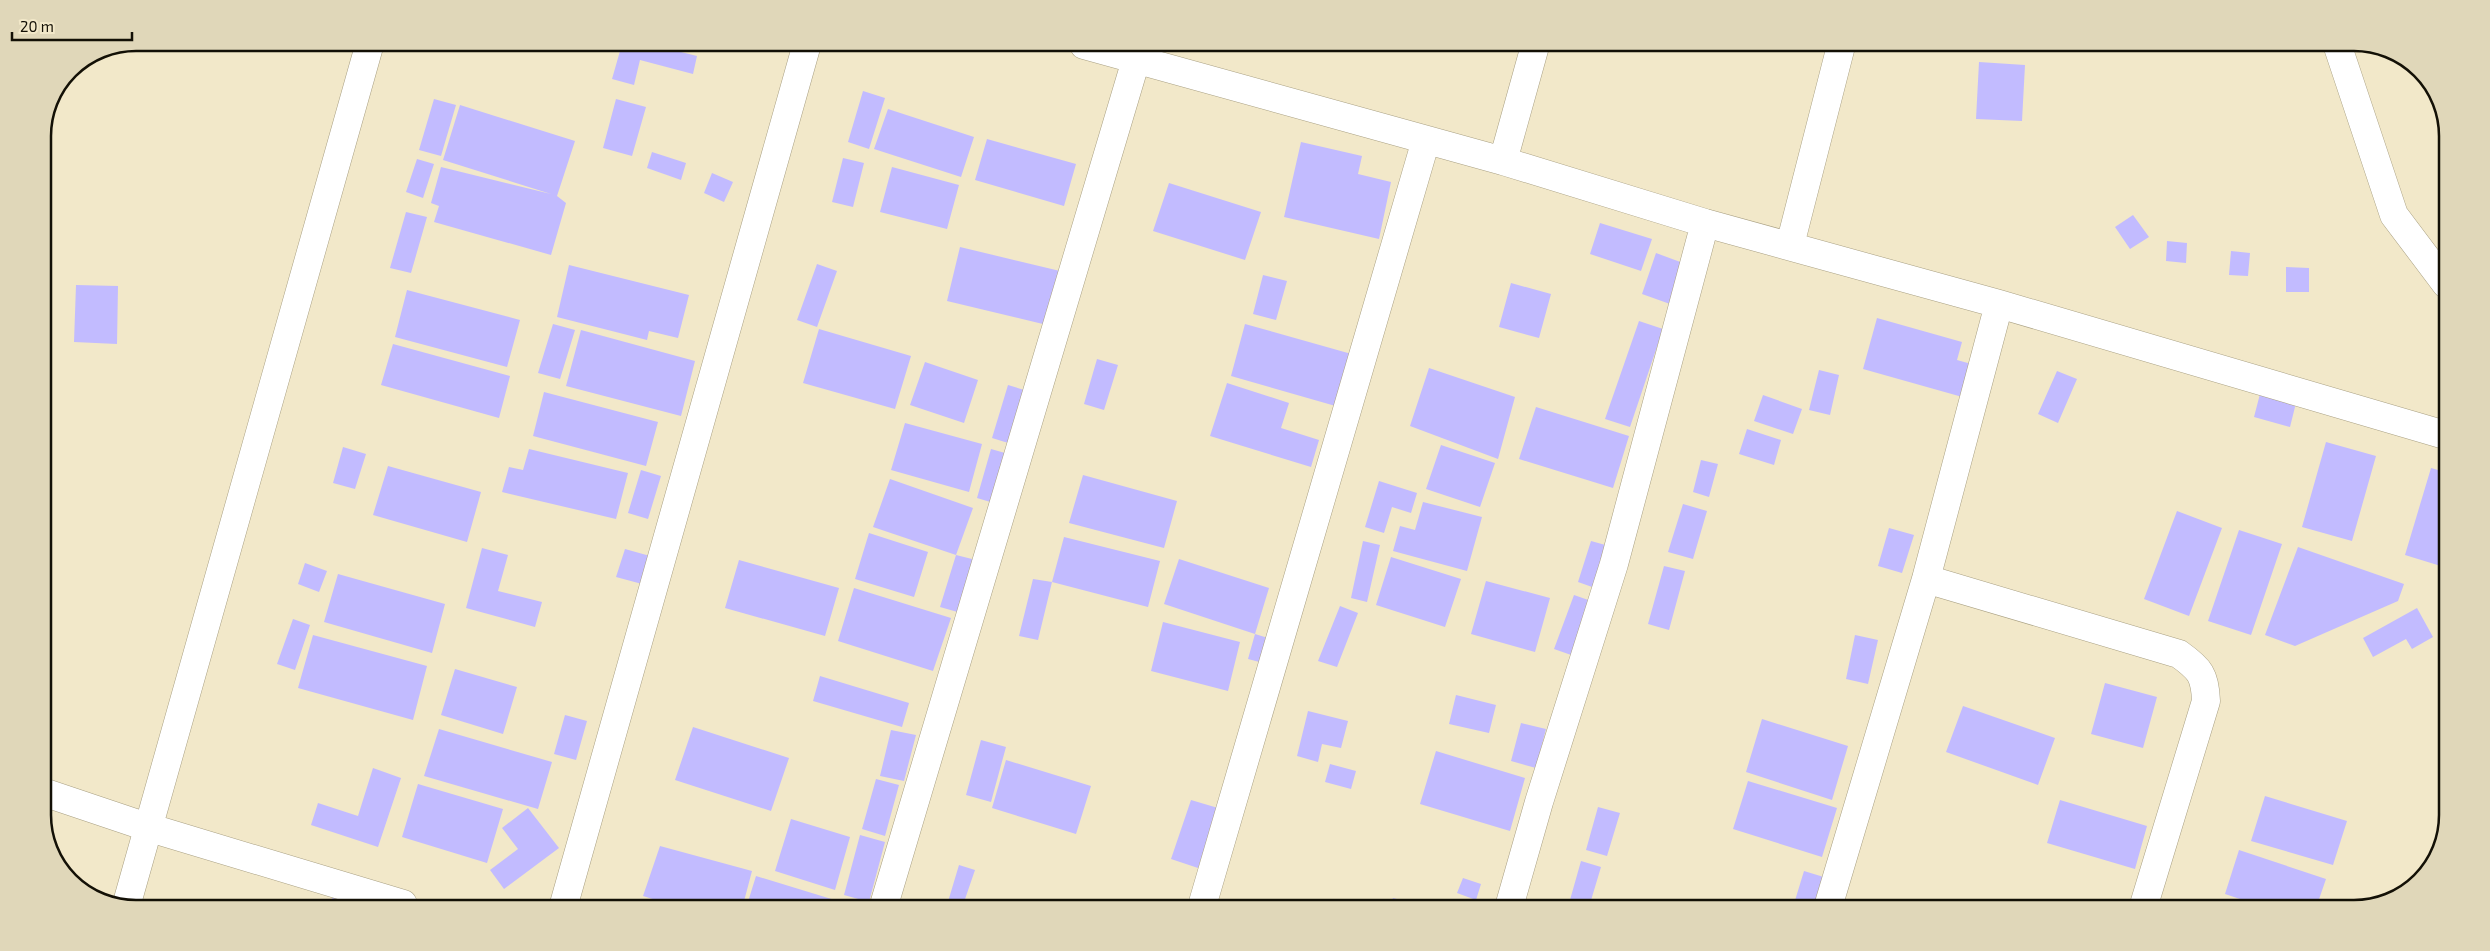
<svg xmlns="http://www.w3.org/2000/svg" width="2490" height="951" font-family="'Exo 2',sans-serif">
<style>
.building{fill:#c2bbff}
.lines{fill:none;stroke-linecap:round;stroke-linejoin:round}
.minor-casing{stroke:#a9a083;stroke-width:29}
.minor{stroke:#fff;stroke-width:28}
.rim{fill:none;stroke:#131006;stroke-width:2.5}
</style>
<rect width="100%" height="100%" fill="#f2e8c9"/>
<path class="building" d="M454 43H476L474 52 453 45Z
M622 44H649L697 56 693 74 640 60 634 85 612 79Z
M723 44H749L747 51Z
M1979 62 2025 65 2022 121 1976 119Z
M863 91 885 98 869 149 848 142Z
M434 99 456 105 441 156 419 150Z
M616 99 646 107 632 156 603 148Z
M460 105 575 141 557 196 566 203 551 255 434 222 439 206 431 203 441 167 551 194 443 160Z
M888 109 974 137 961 177 874 149Z
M987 139 1076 164 1064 206 975 180Z
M1301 142 1362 156 1358 174 1391 182 1379 239 1284 217Z
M652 152 686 163 681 180 647 168Z
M843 158 864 163 853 207 832 202Z
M417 159 434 164 423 198 406 192Z
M892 167 959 185 947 229 880 212Z
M712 173 733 182 724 202 704 193Z
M1169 183 1261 212 1245 260 1153 231Z
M406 212 427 217 411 273 390 268Z
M2133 215 2149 237 2130 249 2115 227Z
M1600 223 1652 239 1641 271 1590 254Z
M2167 241 2187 243 2186 263 2166 261Z
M960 247 1060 271 1047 325 947 301Z
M2231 251 2250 253 2248 276 2229 275Z
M1656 253 1683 263 1670 304 1642 294Z
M817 264 837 271 817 327 797 320Z
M569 265 689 295 678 338 649 331 647 340 557 317Z
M2286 267 2309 268V292H2286Z
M1263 275 1287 281 1276 320 1253 314Z
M1511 283 1551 294 1539 338 1499 327Z
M76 285 118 286 117 344 74 342Z
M407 290 520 320 507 367 395 337Z
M1877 318 1962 342 1957 360 1982 367 1973 400 1863 369Z
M1639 321 1663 329 1630 427 1605 419Z
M553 324 575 330 560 379 538 373Z
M1245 324 1355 355 1339 407 1231 376Z
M819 329 911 356 895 409 803 383Z
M581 330 695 361 681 416 566 386Z
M393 344 510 376 499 418 381 385Z
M1097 359 1118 365 1104 410 1084 404Z
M925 362 978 380 964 423 910 405Z
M1429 368 1515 397 1498 459 1410 426Z
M1819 370 1839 375 1830 415 1809 410Z
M2057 371 2077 379 2058 423 2038 414Z
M1227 383 1289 403 1281 428 1319 440 1311 467 1210 436Z
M1008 385 1034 393 1018 446 992 438Z
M544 392 658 422 646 466 533 436Z
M2260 394 2296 403 2290 427 2254 417Z
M1763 395 1802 409 1793 434 1754 421Z
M1536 407 1629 436 1613 488 1519 459Z
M905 423 982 444 969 492 891 470Z
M1747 429 1781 440 1774 465 1739 454Z
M2326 442 2376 456 2352 541 2302 527Z
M1441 445 1495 463 1480 507 1426 489Z
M343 447 366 454 355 489 333 483Z
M529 449 628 473 616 519 502 492 509 467 523 470Z
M991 449 1012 455 997 504 977 498Z
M1701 460 1718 464 1709 497 1693 492Z
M388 466 481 492 467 542 373 515Z
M2431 468 2445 472 2444 567 2405 555Z
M641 470 661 476 648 519 628 513Z
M1083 475 1177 501 1164 548 1069 523Z
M890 479 973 508 956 555 873 527Z
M1379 481 1417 493 1411 513 1392 507 1384 533 1365 527Z
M1423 502 1482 517 1467 571 1393 551 1400 526 1415 530Z
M1683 504 1707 511 1693 559 1668 552Z
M2177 511 2222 528 2189 616 2144 599Z
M1889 528 1914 535 1902 573 1878 566Z
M2239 530 2282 544 2251 635 2208 621Z
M869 533 928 552 914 597 855 579Z
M1064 537 1160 561 1148 607 1052 582Z
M1363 541 1380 545 1367 602 1351 598Z
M1591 541 1609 546 1595 588 1578 582Z
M2298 547 2404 584 2398 601 2295 646 2265 635Z
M482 548 508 555 498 591 542 602 535 627 466 608Z
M625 549 650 556 642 584 616 577Z
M956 555 984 562 968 615 940 607Z
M1391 557 1461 579 1445 627 1376 605Z
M1179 559 1269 588 1255 634 1164 604Z
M739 560 839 588 825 636 725 608Z
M305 563 327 571 319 592 298 584Z
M1664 566 1685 571 1669 630 1648 624Z
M338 574 445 604 432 653 324 622Z
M1033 579 1052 582 1038 640 1019 636Z
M1486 581 1550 598 1535 652 1471 634Z
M854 588 951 618 933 671 838 641Z
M1574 595 1594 602 1574 656 1554 649Z
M1340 606 1358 613 1337 667 1318 661Z
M2417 608 2433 637 2412 649 2406 639 2373 657 2363 638Z
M293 619 310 625 295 670 277 664Z
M1163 622 1240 642 1228 691 1151 671Z
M1255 634 1274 640 1267 664 1248 659Z
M313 635 427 666 413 720 298 688Z
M1855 635 1878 640 1868 684 1846 679Z
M455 669 517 687 503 734 441 715Z
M820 676 909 703 902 727 813 701Z
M2105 683 2157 697 2143 748 2091 734Z
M1456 695 1496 705 1489 733 1449 724Z
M1963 706 2055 738 2038 785 1946 752Z
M1308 711 1348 721 1341 748 1322 744 1318 762 1297 756Z
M565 715 587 721 576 760 554 754Z
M1762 719 1848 746 1832 800 1746 772Z
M1521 723 1546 729 1536 768 1511 761Z
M693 727 789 758 771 811 675 780Z
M439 729 552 762 538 809 424 776Z
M891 730 916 735 904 781 880 776Z
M981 740 1006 747 991 802 966 795Z
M1436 751 1525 778 1510 831 1420 804Z
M1006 760 1091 786 1076 834 992 808Z
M1330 764 1356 771 1351 789 1325 782Z
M373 768 401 778 378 847 311 825 318 803 358 816Z
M876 779 899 785 885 836 862 829Z
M1748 781 1837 808 1822 857 1733 829Z
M418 784 503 809 487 863 402 837Z
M2265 796 2347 821 2333 865 2251 841Z
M1191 800 1218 808 1198 868 1171 859Z
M2060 800 2147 826 2135 869 2047 843Z
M1598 807 1620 813 1607 856 1586 850Z
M528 808 559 848 504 889 490 870 518 849 502 828Z
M791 819 850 837 835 890 775 871Z
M860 835 885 842 869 902 844 895Z
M660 846 752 871 743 905H672L643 896Z
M2239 850 2326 879 2316 908H2267L2225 894Z
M1581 861 1601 867 1589 907H1568Z
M959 865 975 870 963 905H947Z
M1804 871 1827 878 1819 907H1793Z
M756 876 851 905H747Z
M1463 878 1481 884 1476 900 1457 893Z
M334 890 362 904H331Z
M1393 898 1425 906H1390Z"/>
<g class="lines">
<g class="minor-casing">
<path id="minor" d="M1084 45 1503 161 1705 223 1999 304 2445 435
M2338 47 2394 215 2446 284
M1503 161 1535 46
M1790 245 1841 46
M1926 579 2179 654C2200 669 2205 675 2206 701L2143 908
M43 792 147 827 403 904
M127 903 370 43
M564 904 807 44
M884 905 1136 60
M1202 906 1426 140
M1509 907 1539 802 1614 564 1705 223
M1828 907 1926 579 1999 304"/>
</g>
<use href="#minor" class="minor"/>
</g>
<path d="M0 0H2490V951H0ZM136 51H2354A85 85 0 0 1 2439 136V815A85 85 0 0 1 2354 900H136A85 85 0 0 1 51 815V136A85 85 0 0 1 136 51Z" fill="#e0d7b9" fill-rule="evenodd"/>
<path class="rim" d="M136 51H2354A85 85 0 0 1 2439 136V815A85 85 0 0 1 2354 900H136A85 85 0 0 1 51 815V136A85 85 0 0 1 136 51Z"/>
<path d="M12 32v8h120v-8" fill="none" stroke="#131006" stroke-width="2.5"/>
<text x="20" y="32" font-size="15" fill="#131006" stroke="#f2e8c9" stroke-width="4" paint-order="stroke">20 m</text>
</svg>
